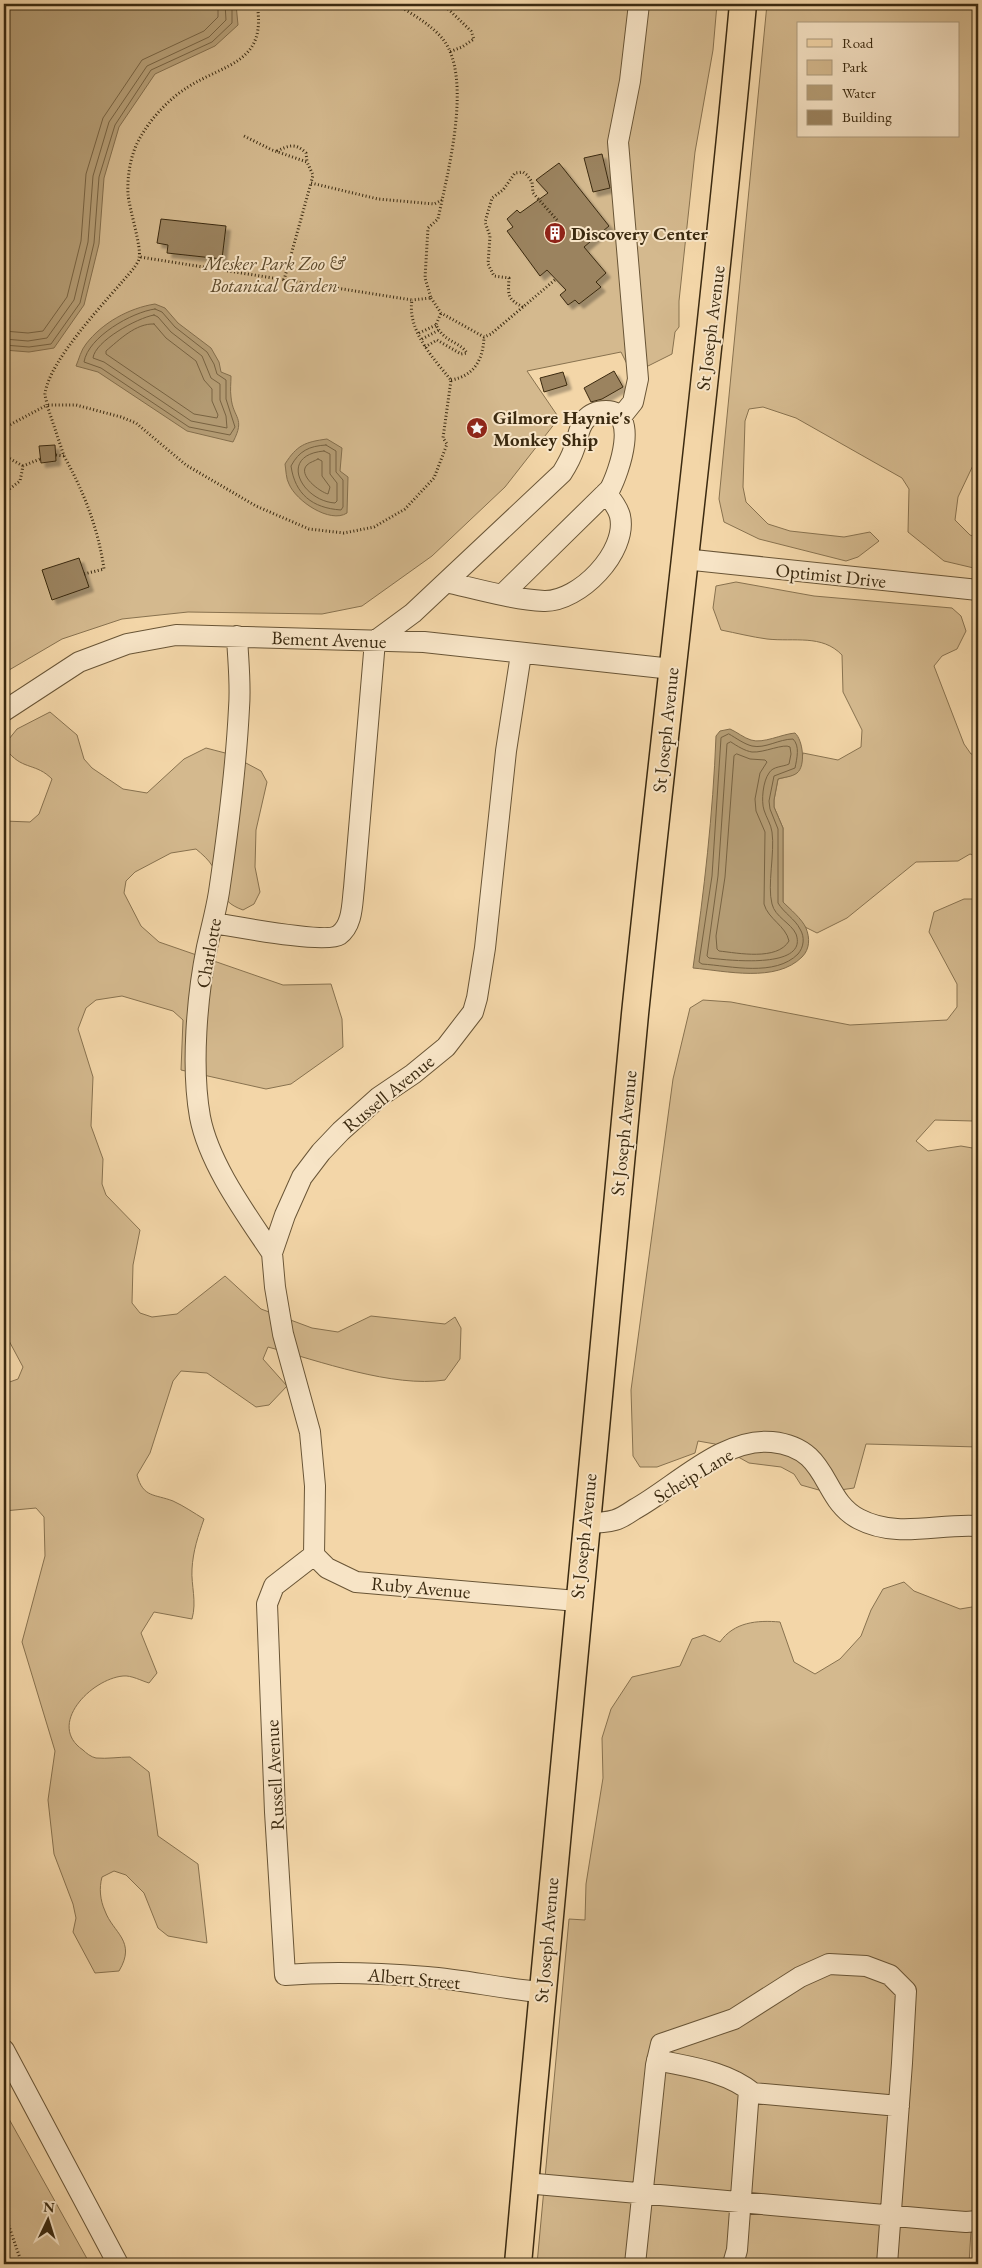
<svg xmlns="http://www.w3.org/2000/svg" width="982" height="2268" font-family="'EB Garamond',serif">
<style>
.green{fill:#d4b98e;stroke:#88724f;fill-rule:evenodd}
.water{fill:#b49c74;stroke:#846e4c}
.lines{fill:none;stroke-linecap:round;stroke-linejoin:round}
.shore{stroke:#786342;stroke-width:1}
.building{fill:#9b835f;stroke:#3b2a10;filter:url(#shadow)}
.minor-casing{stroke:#695536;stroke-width:22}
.major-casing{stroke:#3b2a10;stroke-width:29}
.path{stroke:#3b2a10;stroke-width:3;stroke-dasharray:1 2.5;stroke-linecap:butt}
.minor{stroke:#f7e4c6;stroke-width:20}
.major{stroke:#f3d6a8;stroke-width:26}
.labels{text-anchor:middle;stroke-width:4;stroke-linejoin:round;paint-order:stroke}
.poi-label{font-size:19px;font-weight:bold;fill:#3b2a10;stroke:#f7e4c6;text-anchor:start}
.park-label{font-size:19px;font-style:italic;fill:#5a4729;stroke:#f7e4c6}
.street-label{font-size:19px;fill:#3b2a10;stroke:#f7e4c6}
</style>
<defs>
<filter id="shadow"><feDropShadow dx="4.5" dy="4.5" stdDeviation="1" flood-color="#0004"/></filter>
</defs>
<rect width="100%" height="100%" fill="#f3d6a8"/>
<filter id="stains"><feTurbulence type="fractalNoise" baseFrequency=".004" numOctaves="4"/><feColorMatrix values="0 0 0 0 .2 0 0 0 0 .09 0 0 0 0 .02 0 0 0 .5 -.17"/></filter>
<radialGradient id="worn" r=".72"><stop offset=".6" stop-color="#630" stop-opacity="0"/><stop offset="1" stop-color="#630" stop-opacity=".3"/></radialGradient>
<path class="green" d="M4 4H717L713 50 695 152 679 301V327L675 332 672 354 632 374 621 352 527 371 559 418 505 487 432 556 362 606 322 614 188 612 122 619 62 639 4 673Z
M767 4H978V443L977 457 958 497 955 520 970 535 978 538V569L944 561 908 532 909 489 902 478 796 418 763 407 749 409 745 421 743 487 746 502 768 524 790 531 844 537 870 532 879 541 858 557 846 561 759 539 724 522 719 499ZM798 24H958V136H798Z
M736 582 814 596 952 608 961 616 966 631 957 649 942 656 934 666 964 744 971 754 978 755V857L970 854 958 861 916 862 847 918 817 933 805 927 783 902V828L774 807V800L778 779C799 774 799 774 803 753L838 760 861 747 862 730 843 692 842 655C822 634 794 642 767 639 752 637 736 633 721 630L713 608 716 586Z
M50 712 77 735 84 759 92 768 123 789 147 793 184 759 206 748 229 754 261 771 267 782 256 830 255 867 260 892 254 904 243 910C215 900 226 886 213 867 209 860 202 854 196 849L171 853 135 872 126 881 124 893 141 926 159 942 283 985 331 984 342 1019 343 1047 291 1084 266 1089 181 1070 183 1020 173 1011 122 996 96 1000 86 1008 78 1029 93 1077 91 1126 103 1159 102 1184 106 1195 140 1230 133 1265 132 1303 140 1313 152 1317 177 1314 225 1276 261 1309 312 1328 338 1332 371 1316 445 1324 455 1317 461 1328 460 1359 445 1380C393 1388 319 1361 268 1347L263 1359 287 1386 269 1405 256 1407 207 1373 181 1371 173 1381 150 1453 137 1475C143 1498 155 1494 173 1501 184 1506 194 1513 204 1519 198 1536 193 1551 192 1569 191 1586 197 1601 192 1619L154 1612 141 1633 157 1673 149 1683C142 1681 131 1675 123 1676 91 1679 46 1725 83 1750 86 1753 91 1757 96 1758 107 1759 119 1757 130 1757L149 1772 158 1836 198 1864 207 1943 168 1936 158 1928 144 1893 126 1875 114 1871 102 1877C99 1888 100 1900 105 1911 113 1933 137 1941 119 1971L95 1973 73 1932 76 1918 73 1904 54 1854 48 1800 55 1751 22 1642 45 1556 44 1517 36 1508 4 1511V1384L18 1379 23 1367 8 1339 4 1338V821L30 822 39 814 52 779C36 763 24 770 9 753V739L17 729Z
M964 899H978V1115L973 1121 935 1120 916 1141 928 1151 961 1146 978 1149V1447L866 1444 854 1488 826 1492 801 1485 794 1474 781 1467 749 1463 715 1444 698 1441 695 1453 657 1467H640L633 1456 631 1390 673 1079 690 1008 703 1000 731 1002 850 1025 947 1020 957 1007V984L929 932 934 912Z
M904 1582 914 1591 960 1609 978 1606V2230H971L969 2264H537L569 1919 585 1920 586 1884 603 1778 602 1738 611 1709 632 1677 680 1666 692 1639 704 1635 720 1642C734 1622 757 1620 780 1622L794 1662 815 1674 840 1659 861 1636 871 1610 883 1589Z
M4 2110 90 2264H4Z"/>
<path class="water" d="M4 4H236L238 25 215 46 155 74 119 127 104 178 99 244 84 305 54 348 29 352 4 350Z
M155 304 165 308 178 323 211 348 219 362 221 372 231 376C231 383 230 390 231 397 233 419 246 417 233 442L187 431 98 372 76 366C79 359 81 350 86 344 102 323 129 308 155 304Z
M327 439 342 448 340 471 348 477 347 513C330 524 296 501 289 484 286 479 286 470 285 464 297 445 305 442 327 439Z
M730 729C737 732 744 738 751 740 763 744 782 734 795 733 803 740 806 766 797 773 792 777 784 777 778 779L774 800V807L783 828V902C790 909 802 919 806 928 810 938 810 949 802 957 776 983 726 971 693 968 704 892 713 814 716 736L720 731Z"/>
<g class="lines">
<path class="shore" d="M155 309 162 312 175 327 207 352 214 364 217 374 226 380V399L235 427 230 435 189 427 101 368 84 362C88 337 132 312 155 309Z
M154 315 158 317 171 332 202 356 211 378 220 384V400L226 416 227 428 191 421 104 362 93 358C95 341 137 318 154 315Z
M154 324 166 338 196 361 204 380 212 389V401L218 415 217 418 194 414 106 354V351C119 340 136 323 154 324Z
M4 331 28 333 43 331 67 297 81 241 86 174 103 118 142 60 204 31 218 17V4
M4 339 28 341 47 338 74 300 88 242 93 176 109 122 147 66 209 37 226 20 225 4
M4 345 29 347 51 344 80 303 94 243 99 177 115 125 151 70 212 42 232 23V4
M326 445 336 451V472L343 480V507L341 510C312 508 295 494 291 466 299 451 309 446 326 445Z
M324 451 330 454V474L337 483V501L335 503C302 501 277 455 324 451Z
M318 459 322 461V476L330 487 328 494C320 492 297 475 307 465 310 462 315 461 318 459Z
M729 734C736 738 744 744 752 746 765 749 779 739 793 739 800 746 797 758 795 768L774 776 769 801 770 809 778 829V903C784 913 795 919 800 929 805 937 804 947 798 954 775 977 731 966 702 964L699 962 712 876 721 738Z
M731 742C737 746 745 751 752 752 764 753 784 743 790 747L791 754 789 764C783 767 773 766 769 773 763 781 761 801 764 810 766 817 771 824 772 832 775 853 767 885 772 904 775 917 791 923 796 934 809 970 726 960 709 958L707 956 718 876 727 744Z
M737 754 750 759 765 760 767 762 760 773 755 799 756 811 765 832 764 904C768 919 786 926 789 941 777 961 738 953 719 951L717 949 716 936 725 877 734 756Z"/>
</g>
<path class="building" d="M602 154 610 188 593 192 584 158Z
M559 163 609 226 584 247 606 273 596 282 601 287 579 304 575 300 568 305 560 295 566 290 547 270 540 276 507 231 513 227 507 219 517 210 520 213 548 193 536 180Z
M161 219 226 226 222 259 167 253 168 245 157 243Z
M614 371 623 387 602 399 591 402 584 388Z
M563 372 567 385 544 392 540 378Z
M55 445 56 461 41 463 39 446Z
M79 558 89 587 52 600 42 570Z"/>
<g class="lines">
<g class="minor-casing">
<path id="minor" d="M621 417 633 402 638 379 618 142 630 81 639 4
M684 559 978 590
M446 582C477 589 511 599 544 601 579 602 628 552 620 516 618 508 611 499 606 493
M237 636C238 660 241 684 239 708 236 769 228 831 219 892 216 911 211 929 207 947 197 996 191 1067 200 1117 209 1164 246 1214 272 1253
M4 711 79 662 127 644 176 635 424 642 672 669
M213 923C233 926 326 944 339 935 353 925 352 903 354 888L375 641 413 613 562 473C567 465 571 458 574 449 578 439 578 428 585 420 590 414 598 411 606 411 640 411 619 472 610 489L503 594
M585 1523C595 1523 605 1523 615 1520 622 1518 629 1513 635 1509 675 1487 723 1437 772 1442 831 1448 820 1499 859 1519 897 1539 938 1523 978 1526
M314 1555 315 1486 310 1432 283 1334 275 1287 272 1253 285 1215 302 1177 321 1152 341 1131 379 1097 413 1074 446 1047 473 1012 477 998 485 948 506 751 521 654
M314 1555 274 1586 267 1604 275 1812 285 1975C333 1971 380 1973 427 1977 466 1980 503 1989 542 1992
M314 1555 327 1568 356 1582 577 1601
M4 2050 118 2264
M657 2060C689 2067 727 2071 753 2093L899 2106
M525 2183 940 2220 966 2222 978 2221
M635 2264 656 2065 661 2044 734 2019 800 1977 829 1964 866 1966 890 1975 906 1991 902 2063 887 2264
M733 2264 737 2250 749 2090"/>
</g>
<g class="major-casing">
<path id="major" d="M518 2264C555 1847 593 1430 635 1014 670 677 712 341 743 4"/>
</g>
<path class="path" d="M396 4C412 14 430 24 442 38 474 76 447 175 438 219L428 228 425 278 431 298 412 300
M443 4 471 31 474 39 462 47 449 52
M244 136 272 150 307 162 313 175 311 183 378 199 434 204 442 200
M277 151C288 146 295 142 306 153L307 162
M284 280 311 183
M431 298 441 313 484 337 491 334 556 279
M523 307C507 299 508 295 509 278L494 276 488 264 490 236 485 222 492 198 503 190 515 173 523 172 527 175 532 182 533 193 557 220
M419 333 436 325
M422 339 439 330
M425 347 437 340 461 354 467 353C459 341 445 343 436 325L441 313
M451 380C474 376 483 360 484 337
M4 428 47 405C47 402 45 397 45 394 49 359 111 296 134 268 136 265 139 261 139 258 142 248 129 208 128 194 127 175 131 152 141 136 152 117 170 98 188 87 226 63 267 63 257 4
M4 444 5 456 23 466
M56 455 64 456 47 405H76L121 417 136 423 186 465 256 506 309 529 344 533 374 527 405 509 434 478 447 444 443 438 451 380C433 358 407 330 412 300L140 257
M64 456C84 492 98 528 104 569L84 574
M4 493 20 481 23 466 40 459
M4 2212 22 2264"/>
<use href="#minor" class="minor"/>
<use href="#major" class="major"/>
</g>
<defs>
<g id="building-disc" transform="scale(1.125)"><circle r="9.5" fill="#8f2418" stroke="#f7e4c6"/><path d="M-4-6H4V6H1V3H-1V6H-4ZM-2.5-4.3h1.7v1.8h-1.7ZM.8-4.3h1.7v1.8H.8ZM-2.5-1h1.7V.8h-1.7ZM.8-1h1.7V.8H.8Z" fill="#fff"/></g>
<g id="sight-disc" transform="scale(1.125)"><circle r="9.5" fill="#8f2418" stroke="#f7e4c6"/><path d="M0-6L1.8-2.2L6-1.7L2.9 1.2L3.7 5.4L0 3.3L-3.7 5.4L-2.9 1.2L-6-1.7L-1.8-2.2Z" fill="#fff"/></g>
</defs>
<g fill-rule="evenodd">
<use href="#building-disc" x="555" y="233"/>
<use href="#sight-disc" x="477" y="428"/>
</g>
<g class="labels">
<g class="poi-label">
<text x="571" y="240">Discovery Center</text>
<text x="493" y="424">Gilmore Haynie's<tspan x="493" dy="22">Monkey Ship</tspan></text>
</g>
<g class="park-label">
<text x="274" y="270">Mesker Park Zoo &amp;<tspan x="274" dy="22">Botanical Garden</tspan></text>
</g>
<g class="street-label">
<text transform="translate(710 328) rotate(-83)" y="7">St Joseph Avenue</text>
<text transform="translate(831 575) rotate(6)" y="7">Optimist Drive</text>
<text transform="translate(329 639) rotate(2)" y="7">Bement Avenue</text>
<text transform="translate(665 730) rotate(-84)" y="7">St Joseph Avenue</text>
<text transform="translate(208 953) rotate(-80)" y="7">Charlotte</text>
<text transform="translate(388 1093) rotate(-39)" y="7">Russell Avenue</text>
<text transform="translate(623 1133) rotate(-84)" y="7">St Joseph Avenue</text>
<text transform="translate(693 1475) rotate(-31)" y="7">Scheip Lane</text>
<text transform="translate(583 1536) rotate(-84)" y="7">St Joseph Avenue</text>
<text transform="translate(421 1587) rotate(5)" y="7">Ruby Avenue</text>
<text transform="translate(274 1775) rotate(-93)" y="7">Russell Avenue</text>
<text transform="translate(546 1940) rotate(-85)" y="7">St Joseph Avenue</text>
<text transform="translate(414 1978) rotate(5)" y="7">Albert Street</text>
</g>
</g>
<rect width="982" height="2268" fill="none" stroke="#f3d6a8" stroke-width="20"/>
<rect x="5" y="5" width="972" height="2258" fill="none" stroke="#3b2a10" stroke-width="2.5"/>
<rect x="10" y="10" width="962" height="2248" fill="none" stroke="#3b2a10"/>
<rect x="797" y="22" width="162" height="115" fill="#f7e4c6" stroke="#ac9a7d"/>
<rect x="807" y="39" width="25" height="8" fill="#f3d6a8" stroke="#ac9a7d"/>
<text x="842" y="48" font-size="15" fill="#3b2a10">Road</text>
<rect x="807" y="60" width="25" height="15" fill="#d4b98e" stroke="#ac9a7d"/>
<text x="842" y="72" font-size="15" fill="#3b2a10">Park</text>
<rect x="807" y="85" width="25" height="15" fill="#b49c74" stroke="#ac9a7d"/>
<text x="842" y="98" font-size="15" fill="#3b2a10">Water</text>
<rect x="807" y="110" width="25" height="15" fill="#9b835f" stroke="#ac9a7d"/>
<text x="842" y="122" font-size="15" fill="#3b2a10">Building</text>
<g transform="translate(48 2220) rotate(4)" stroke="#f7e4c6" stroke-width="4" paint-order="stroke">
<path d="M0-4L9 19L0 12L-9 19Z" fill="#3b2a10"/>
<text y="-8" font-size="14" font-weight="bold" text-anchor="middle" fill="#3b2a10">N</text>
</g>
<rect width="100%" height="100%" filter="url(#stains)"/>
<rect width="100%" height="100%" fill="url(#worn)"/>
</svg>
